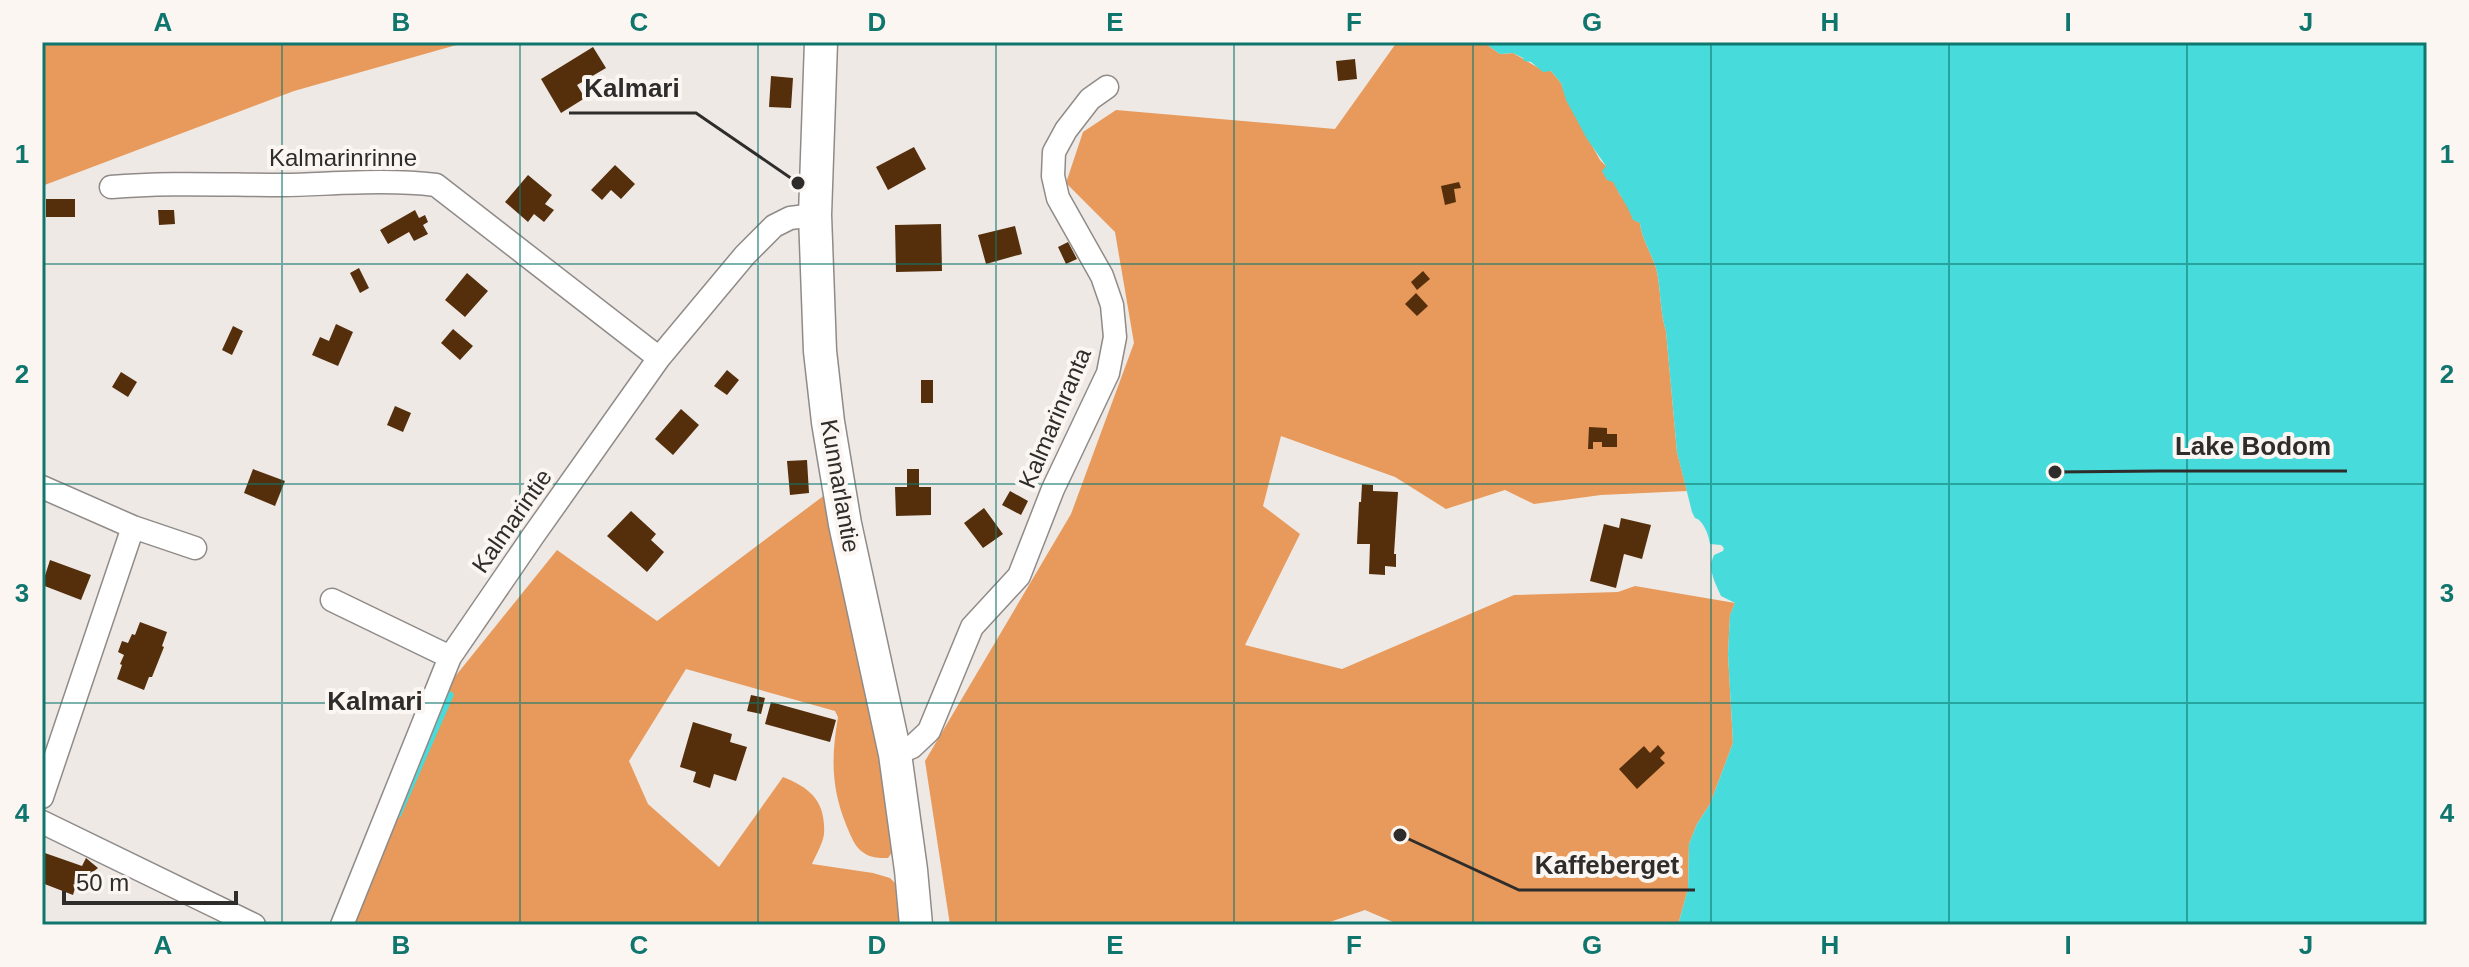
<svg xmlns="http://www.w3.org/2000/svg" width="2469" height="967" font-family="Arial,sans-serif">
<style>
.forest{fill:#e79a5b}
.water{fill:#47dbdc}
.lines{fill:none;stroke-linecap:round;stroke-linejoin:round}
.stream{stroke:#47dbdc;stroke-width:7}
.building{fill:#552f0c}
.minor-casing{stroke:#908b88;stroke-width:25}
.secondary-casing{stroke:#908b88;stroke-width:35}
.minor{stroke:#fff;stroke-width:22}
.secondary{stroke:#fff;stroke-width:32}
.grid{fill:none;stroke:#0f766e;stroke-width:2;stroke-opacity:0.55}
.labels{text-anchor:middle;stroke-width:8;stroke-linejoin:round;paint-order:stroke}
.street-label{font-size:24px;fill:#2f2d2b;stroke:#fbf6f2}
.neighbourhood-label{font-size:26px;font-weight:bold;fill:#2f2d2b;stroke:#fbf6f2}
.leader{fill:none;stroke:#2f2d2b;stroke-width:3}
.callout-dot{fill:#2f2d2b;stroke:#fbf6f2;stroke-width:3}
.callout-label{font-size:26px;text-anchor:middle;font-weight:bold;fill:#2f2d2b;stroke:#fbf6f2;stroke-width:8;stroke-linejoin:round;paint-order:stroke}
.neatline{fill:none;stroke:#0f766e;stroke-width:3}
.grid-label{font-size:26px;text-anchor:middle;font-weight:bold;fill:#0f766e}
</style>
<rect width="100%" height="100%" fill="#eee9e5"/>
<path class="forest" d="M42 42H467L294 91 42 186Z
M1397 42H1483L1500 54 1513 53 1542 70 1551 71 1561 83 1567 100 1600 160 1606 166 1620 195 1629 207 1633 219 1640 223C1642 241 1653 255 1657 272 1661 292 1660 312 1666 331L1677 452 1687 491 1601 495 1534 504 1505 490 1446 509 1395 477 1281 436 1263 506 1300 534 1245 645 1342 669 1514 595 1618 592 1635 586 1735 603 1730 615 1728 654 1733 743 1710 804 1697 824 1689 844 1688 889 1678 925H1400L1365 910 1321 925H950L925 761 1071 514 1134 343 1115 232 1066 183 1083 132 1116 110 1335 129Z
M830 491 899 843 888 858C880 858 871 858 864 853 855 848 851 836 847 827 831 788 831 758 838 717L835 711 686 669 629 761 648 804 719 867 783 777C811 788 826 802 824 834 823 843 816 855 812 864L873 873 890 878 904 892 906 925H352L445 689 557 550 657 621Z"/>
<path class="water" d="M1483 42H2427V925H1678L1688 889 1689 844 1697 824 1710 804 1733 743 1728 654 1730 615 1735 603 1721 596C1715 582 1707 569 1714 555L1723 551 1724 548 1721 545 1710 544C1709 535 1703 520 1695 518L1692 512 1677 452 1666 331C1660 312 1661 292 1657 272 1653 255 1642 241 1640 223L1633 220C1628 206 1620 196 1613 182L1607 180 1602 171 1606 166 1587 139 1566 100 1561 83 1551 71 1543 72 1531 62 1524 61 1523 58 1513 53 1500 54Z"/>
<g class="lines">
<path class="stream" d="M398 814 450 695"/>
</g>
<path class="building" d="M593 47 606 68 577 85 585 98 561 113 541 79Z
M1355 59 1357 79 1338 81 1336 61Z
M771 76 793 78 791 108 769 107Z
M914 147 926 169 888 190 876 167Z
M615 165 635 184 621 199 611 190 602 200 591 190Z
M528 175 552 195 545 204 554 210 544 222 534 214 528 222 505 202Z
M1459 182 1461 188 1454 189 1456 202 1445 205 1441 186Z
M46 199H75V217H46Z
M158 210H174L175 224 159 225Z
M415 210 419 218 425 215 428 222 423 225 428 234 414 241 409 232 388 244 380 230Z
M941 224 942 271 896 272 895 225Z
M1015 226 1022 254 986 264 978 235Z
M1068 242 1077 259 1066 264 1058 247Z
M359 268 369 288 360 293 350 273Z
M1423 271 1430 279 1417 290 1411 282Z
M467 273 488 291 465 317 445 300Z
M1416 293 1428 306 1417 316 1405 304Z
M336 324 353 332 338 366 312 355 320 337 329 341Z
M233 326 243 331 232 355 222 350Z
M453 329 473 346 460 360 441 343Z
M727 370 739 380 727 395 714 386Z
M121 372 137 382 128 397 112 387Z
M921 380H933V403H921Z
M395 406 411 413 403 432 387 425Z
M681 409 699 425 673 455 655 439Z
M1589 427 1607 428V434H1617V447H1602V442H1593V449H1588Z
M807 460 809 493 790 495 787 461Z
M253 469 285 481 275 506 244 493Z
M907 469H919V487H931V515L896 516 895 487H907Z
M1362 484 1373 485V491L1398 492 1394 554H1396V567L1385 566V575L1369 574 1370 544H1357L1359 502H1361Z
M1010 491 1028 501 1021 515 1002 505Z
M984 508 1003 534 983 548 964 523Z
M631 511 656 534 651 540 664 552 647 572 607 536Z
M1621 518 1651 525 1642 559 1624 554 1616 588 1590 581 1604 524 1619 528Z
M50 560 91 575 81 600 42 585Z
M140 622 167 632 162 646 164 647 152 677H149L144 690 117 679 122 665 120 664 124 655 118 652 122 641 128 643 132 634 135 635Z
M751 695 765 698 761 714 747 711Z
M771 702 836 720 830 742 765 724Z
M693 722 732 734 730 742 747 747 736 781 714 774 710 788 693 782 696 772 680 767Z
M1658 745 1665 753 1660 758 1665 763 1637 789 1619 769 1644 746 1650 753Z
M42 852 82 866 86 858 98 868 76 885 73 895 42 883Z"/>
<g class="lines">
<g class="minor-casing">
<path id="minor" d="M111 187C168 182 226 185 283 185 334 184 386 179 436 185L659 358
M42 487 133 527 42 797
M133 527 195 548
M332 600 450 657
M895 754 912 747 929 731 972 627 1019 576 1053 489 1108 373 1115 337 1112 305 1102 276 1058 198 1053 176 1054 152 1066 130 1090 99 1107 87
M42 822 254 925
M342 925 450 657 533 536 659 358 745 255 774 226 790 218 815 215"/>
</g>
<g class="secondary-casing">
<path id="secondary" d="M821 42 815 215 820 351 828 422 845 524 895 754 911 870 916 925"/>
</g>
<use href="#minor" class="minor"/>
<use href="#secondary" class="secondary"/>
</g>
<path class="grid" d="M282 42V925M520 42V925M758 42V925M996 42V925M1234 42V925M1473 42V925M1711 42V925M1949 42V925M2187 42V925M42 264H2427M42 484H2427M42 703H2427"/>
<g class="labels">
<g class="street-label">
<text x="343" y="166">Kalmarinrinne</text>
<text transform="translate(1055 418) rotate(-67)" y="8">Kalmarinranta</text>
<text transform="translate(840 486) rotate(80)" y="8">Kunnarlantie</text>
<text transform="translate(512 521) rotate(-55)" y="8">Kalmarintie</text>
</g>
<g class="neighbourhood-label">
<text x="375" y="710">Kalmari</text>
</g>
</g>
<path class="leader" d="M798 183L696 113H569M2055 472L2159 471H2347M1400 835L1519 890H1695"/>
<g class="callout-dot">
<circle cx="798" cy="183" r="8"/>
<circle cx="2055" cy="472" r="8"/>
<circle cx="1400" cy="835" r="8"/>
</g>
<g class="callout-label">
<text x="632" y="97">Kalmari</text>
<text x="2253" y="455">Lake Bodom</text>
<text x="1607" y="874">Kaffeberget</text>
</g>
<rect width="2469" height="967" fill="none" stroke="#fbf6f2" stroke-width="88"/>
<path d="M64 891v12h172v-12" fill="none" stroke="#2f2d2b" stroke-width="4"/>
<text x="76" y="891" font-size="24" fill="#2f2d2b" stroke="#fbf6f2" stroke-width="6" paint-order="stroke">50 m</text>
<rect x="44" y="44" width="2381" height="879" class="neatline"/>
<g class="grid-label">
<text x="163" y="31">A</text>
<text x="401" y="31">B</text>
<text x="639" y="31">C</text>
<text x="877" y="31">D</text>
<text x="1115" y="31">E</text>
<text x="1354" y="31">F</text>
<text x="1592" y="31">G</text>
<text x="1830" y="31">H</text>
<text x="2068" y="31">I</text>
<text x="2306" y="31">J</text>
<text x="22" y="163">1</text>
<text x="2447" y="163">1</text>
<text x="22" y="383">2</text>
<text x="2447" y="383">2</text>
<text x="22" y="602">3</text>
<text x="2447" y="602">3</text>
<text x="22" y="822">4</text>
<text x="2447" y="822">4</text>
<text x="163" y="954">A</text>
<text x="401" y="954">B</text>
<text x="639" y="954">C</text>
<text x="877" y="954">D</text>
<text x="1115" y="954">E</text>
<text x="1354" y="954">F</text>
<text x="1592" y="954">G</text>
<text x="1830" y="954">H</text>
<text x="2068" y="954">I</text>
<text x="2306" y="954">J</text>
</g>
</svg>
